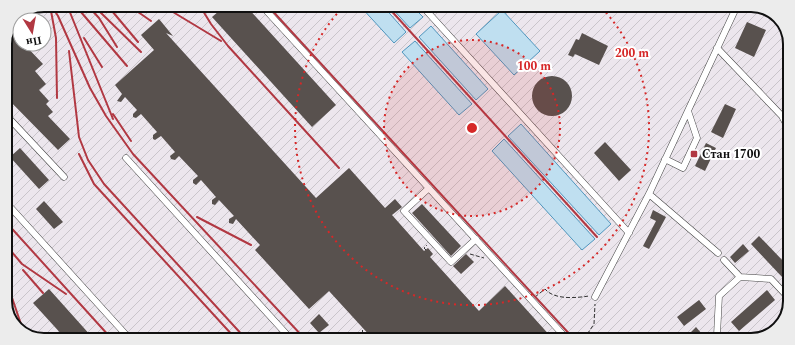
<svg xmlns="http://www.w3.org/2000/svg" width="795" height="345" font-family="Spectral,serif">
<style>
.industrial{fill:url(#industrial-furrows);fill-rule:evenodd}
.water{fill:#bfdff0;stroke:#4f96be}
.building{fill:#58514e}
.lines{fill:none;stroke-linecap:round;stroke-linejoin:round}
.minor-casing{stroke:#434343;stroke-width:7}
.path{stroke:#323232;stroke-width:1;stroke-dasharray:4 2;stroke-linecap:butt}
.minor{stroke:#fff;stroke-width:6}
.rail{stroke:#b13842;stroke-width:2}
.ring{fill:none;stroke:#d62828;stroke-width:2;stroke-dasharray:2 4}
.poi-dot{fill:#b13842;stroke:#fff;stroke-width:1.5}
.labels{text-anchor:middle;stroke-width:4;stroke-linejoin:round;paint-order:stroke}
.poi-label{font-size:12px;font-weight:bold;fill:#101010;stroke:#fff;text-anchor:start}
.rim{fill:none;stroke:#101010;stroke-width:2}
.centre{fill:#d62828;stroke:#fff;stroke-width:2}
.ring-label{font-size:12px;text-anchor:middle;font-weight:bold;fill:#d62828;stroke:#fff;stroke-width:4;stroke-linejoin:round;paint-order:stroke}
</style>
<defs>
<pattern id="industrial-furrows" width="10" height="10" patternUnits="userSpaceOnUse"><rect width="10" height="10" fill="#ece6ed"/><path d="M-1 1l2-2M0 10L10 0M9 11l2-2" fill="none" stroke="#c9c4ca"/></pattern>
</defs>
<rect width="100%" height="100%" fill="#fefcf5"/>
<path class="industrial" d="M44 5 766 8 782 20 790 41 787 316 772 334 751 340 29 337 12 323 5 304V42L17 16ZM20 20H44V44H20Z"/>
<path class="water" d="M360 6H383L406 32 394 43Z
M390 6 413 7 423 17 410 28Z
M502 10 540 51 514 75 476 34Z
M431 26 488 89 476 100 419 37Z
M415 41 472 104 459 115 402 52Z
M521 124 611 224 599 235 508 136Z
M504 139 595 239 582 250 492 151Z"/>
<path class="building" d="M225 6H246L336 105 312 127 212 17Z
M159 19 173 36 166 33 316 198 349 168 385 208 395 199 402 207 392 215 424 251 428 248 433 254 430 257 479 311 505 286 553 339 372 338 329 291 309 309 255 250 260 245 236 219 233 224 229 223V219L234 216 219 200 215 205 212 204V200L216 197 201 180 196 185 193 183V180L198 176 179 156 175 160 171 159 170 156 175 152 161 136 155 140 153 139V135L157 132 141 114 136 118 133 117V114L137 110 125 97 121 102 117 101 122 94 115 85 154 50 141 35Z
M747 22 766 30 754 57 735 48Z
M10 30 20 40V44H24L43 64 35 71 46 84 39 90 49 101 46 104 53 112 48 116 70 139 58 150 5 96V42Z
M582 33 608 46 599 65 575 54 573 57 568 55 576 39 579 40Z
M532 96a20 20 0 1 1 40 0a20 20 0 1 1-40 0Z
M725 104 736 109 723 138 711 132Z
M605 142 631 170 619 181 594 153Z
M706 143 716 148 705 171 695 166Z
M20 148 49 180 39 189 10 157Z
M44 201 63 222 54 229 36 209Z
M422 204 461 246 451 256 412 213Z
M653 210 666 217 649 249 643 246 656 221 650 218Z
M759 236 787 265V274L783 278 751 244Z
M743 244 749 251 735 263 730 257Z
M466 254 474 262 461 274 453 266Z
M49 289 92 337H64L33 303Z
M767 290 775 300 739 331 731 322Z
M699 300 706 309 684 326 677 317Z
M319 314 329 325 319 333 310 323Z
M696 327 707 340H688L686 337Z"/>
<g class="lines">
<g class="minor-casing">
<path id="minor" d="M262 6 567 339
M423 7 629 233
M717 48 782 116 789 129
M5 114 64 177
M126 158 290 338
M665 159 683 168 697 138 688 111
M429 188 404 211 451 262 476 239
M649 194 718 253
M12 209 128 337
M724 260 740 277
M595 297 649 194 736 8
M721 340 717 335 719 296 740 277 771 279 787 296"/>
</g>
<path class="path" d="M426 250 424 248 427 245
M470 254 484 258
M535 297 545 289C554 300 576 298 589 296
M363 330 362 331 369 338
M584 339 594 324 595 304"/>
<use href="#minor" class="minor"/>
<path class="rail" d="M51 5 58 16 90 88 106 116 133 154 304 338
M67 5 113 119
M75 5 127 66
M87 5 99 18 117 47
M107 5 138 42
M128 5 151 21
M163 6 221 41
M200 6 211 24 228 46 339 168
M268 6 574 339
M387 6 597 237
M98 10 141 52
M51 11 56 38 57 98
M84 38 102 67
M69 51 79 137 88 160 104 184 245 338
M113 114 131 141
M79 154 94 184 235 338
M197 217 251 245
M5 221 110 337
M5 244 22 264 66 294
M23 270 43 293
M5 277 24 333
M5 296 14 325"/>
</g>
<circle cx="472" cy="128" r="88" fill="#d62828" fill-opacity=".12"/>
<g class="ring">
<circle cx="472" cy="128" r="88"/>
<path d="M602 8A177 177 0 1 1 343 7"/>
</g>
<rect class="poi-dot" x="690" y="150" width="8" height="8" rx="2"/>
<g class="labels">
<g class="poi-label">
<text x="702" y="158">Стан 1700</text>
</g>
</g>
<path d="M0 0H795V345H0ZM44 12H751A32 32 0 0 1 783 44V301A32 32 0 0 1 751 333H44A32 32 0 0 1 12 301V44A32 32 0 0 1 44 12Z" fill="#ececec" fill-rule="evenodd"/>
<path class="rim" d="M44 12H751A32 32 0 0 1 783 44V301A32 32 0 0 1 751 333H44A32 32 0 0 1 12 301V44A32 32 0 0 1 44 12Z"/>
<circle cx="472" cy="128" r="6" class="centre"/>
<g class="ring-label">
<text x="632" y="57">200 m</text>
<text x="534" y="70">100 m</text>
</g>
<g transform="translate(32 32) rotate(169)"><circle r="19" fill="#ffffff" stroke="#9f9f9f"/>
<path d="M0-3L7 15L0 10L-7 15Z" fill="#b13842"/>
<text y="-6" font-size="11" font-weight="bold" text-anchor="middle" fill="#101010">Пн</text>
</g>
</svg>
